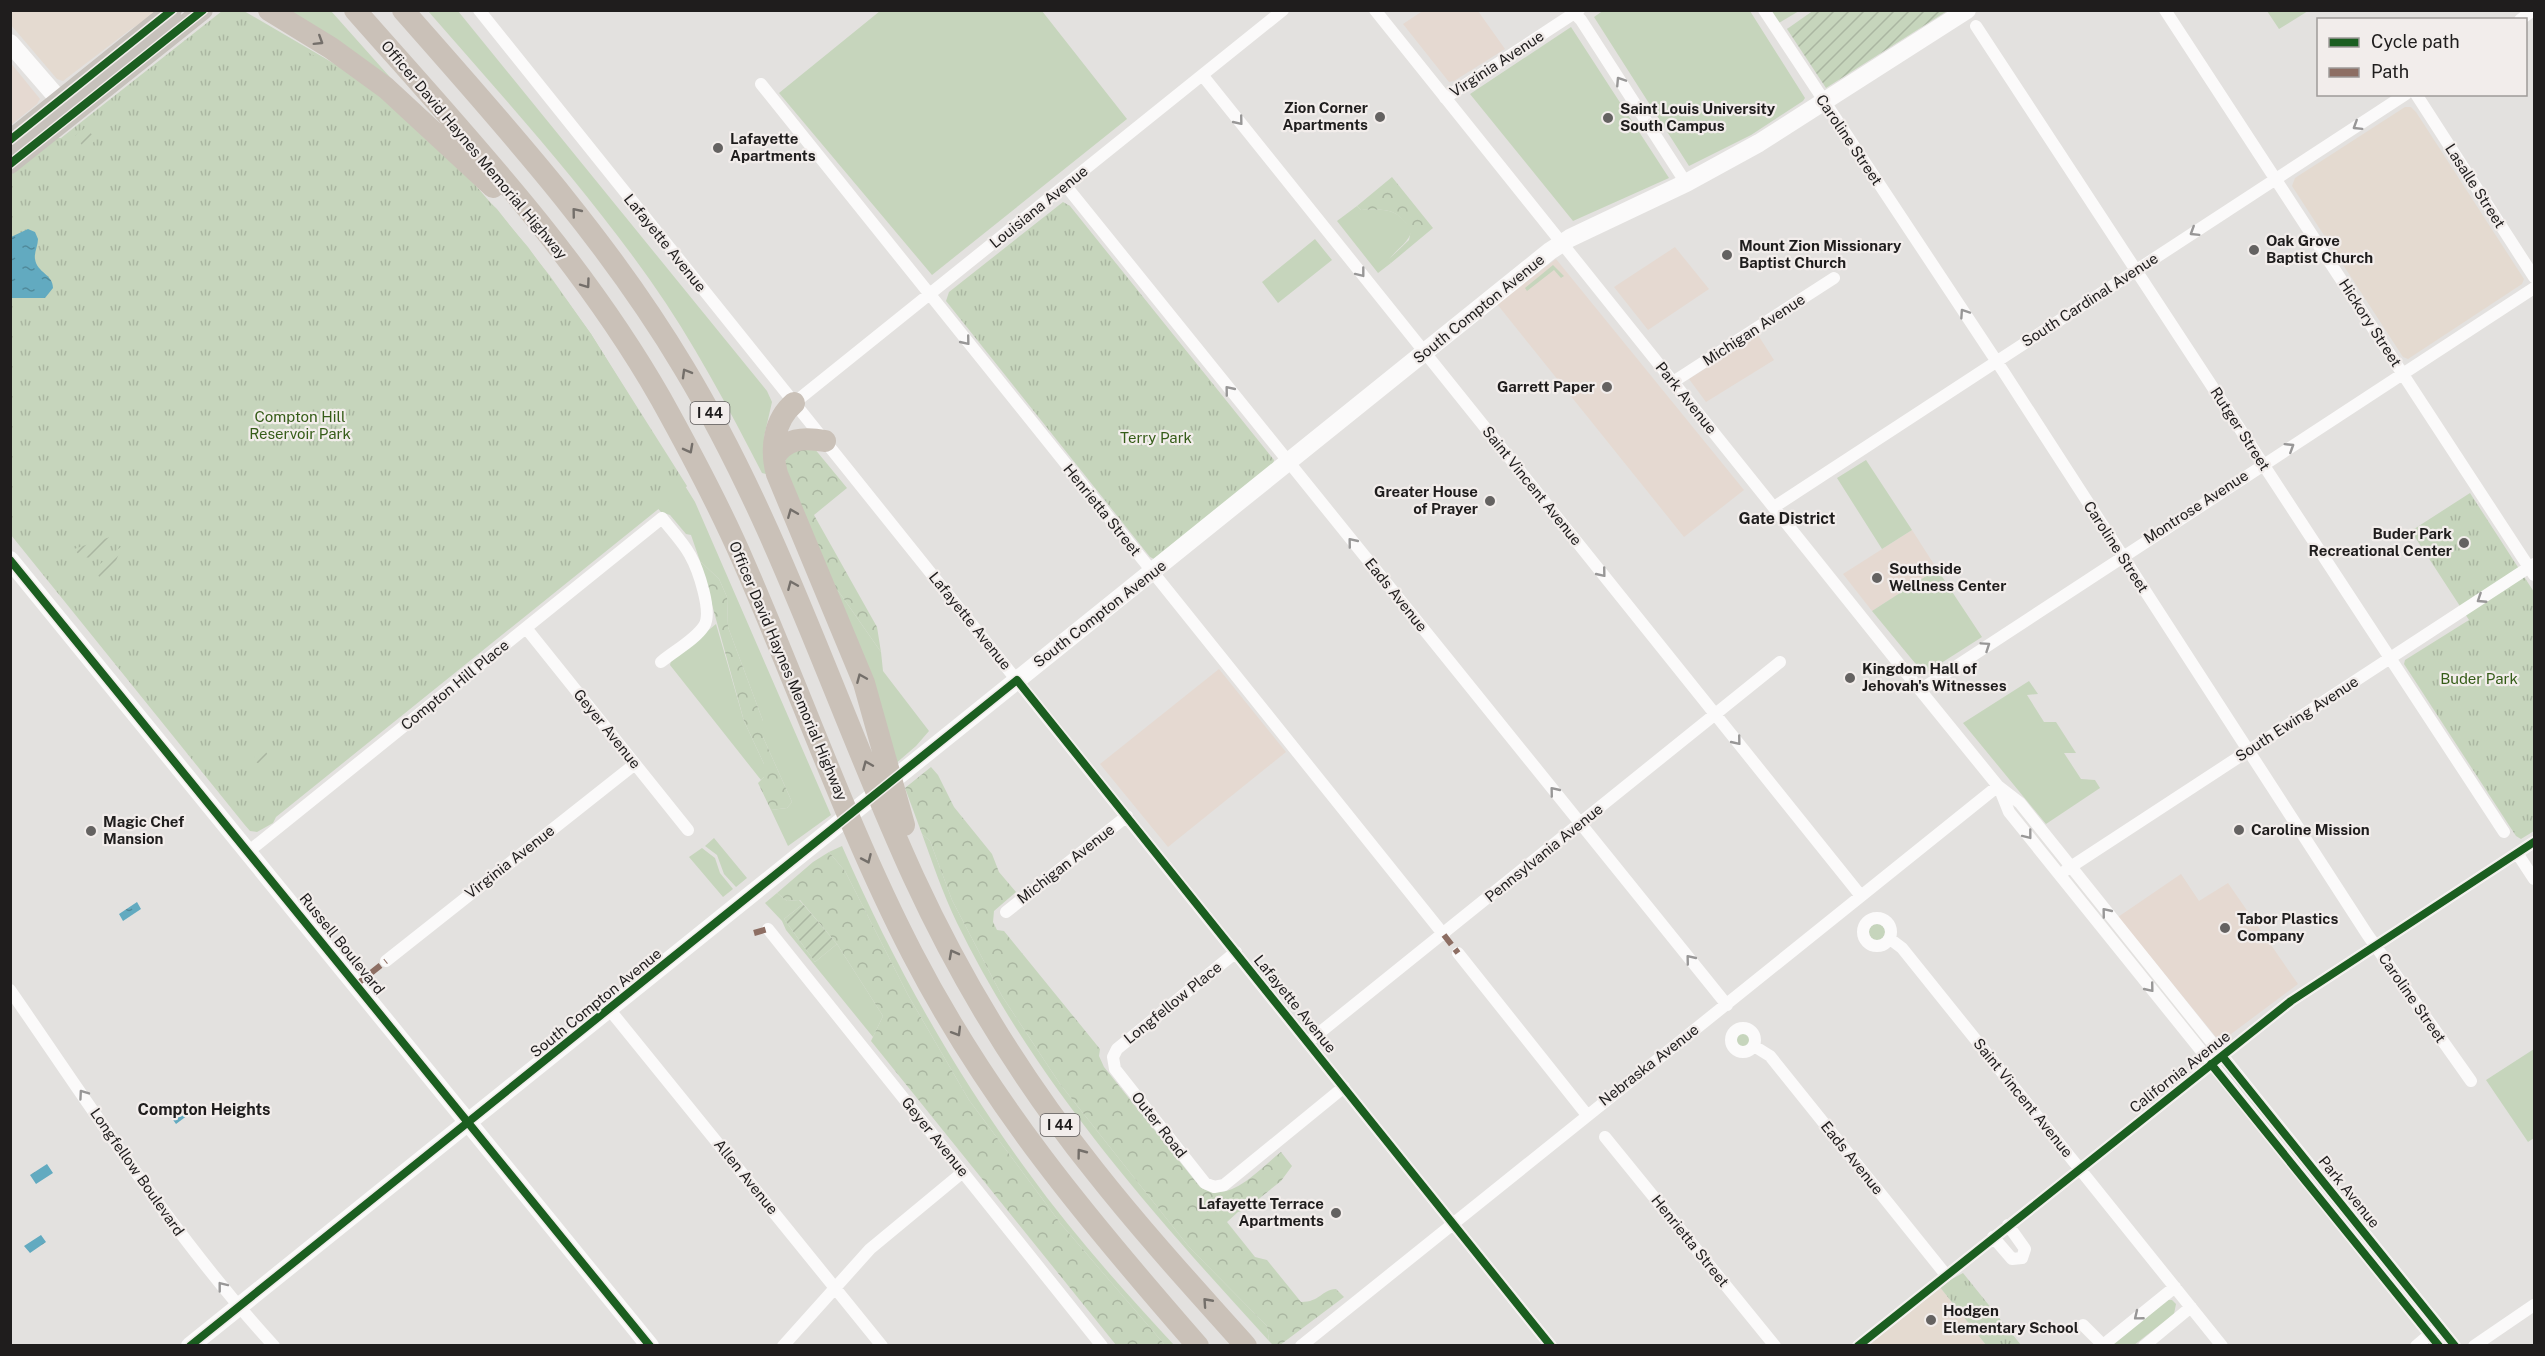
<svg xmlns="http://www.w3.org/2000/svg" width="2545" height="1356" font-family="'Public Sans',sans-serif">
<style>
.commercial{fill:#e5d9d1}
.education{fill:#e4dad0}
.grass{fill:#c6d5bc}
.forest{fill:url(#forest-crowns)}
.park{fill:url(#park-tufts)}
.garden{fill:url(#garden-furrows)}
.water{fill:url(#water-ripples)}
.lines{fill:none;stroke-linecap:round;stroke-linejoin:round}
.street{stroke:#fbfafa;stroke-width:12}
.secondary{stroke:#fbfafa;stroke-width:18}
.primary{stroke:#c6c1bb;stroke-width:20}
.highway{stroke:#cac1b8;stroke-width:22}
.quiet{stroke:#8d6e63;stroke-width:6;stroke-dasharray:12 6;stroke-linecap:butt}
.cycleway-casing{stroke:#f2edeb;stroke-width:11}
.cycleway{stroke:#1b5e20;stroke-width:8}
.oneway{stroke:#746f6a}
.oneway2{stroke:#989797}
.poi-dot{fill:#646261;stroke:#f2edeb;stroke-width:2}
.labels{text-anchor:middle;stroke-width:4.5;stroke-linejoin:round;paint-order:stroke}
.shield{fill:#f2edeb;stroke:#5e5b5b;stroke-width:1.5}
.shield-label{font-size:14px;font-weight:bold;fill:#1f1d1d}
.street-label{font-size:15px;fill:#1f1d1d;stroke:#f2edeb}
.poi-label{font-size:15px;font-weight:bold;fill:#1f1d1d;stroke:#f2edeb;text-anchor:start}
.park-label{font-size:15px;fill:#355c18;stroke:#f2edeb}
.neighbourhood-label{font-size:16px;font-weight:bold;fill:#1f1d1d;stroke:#f2edeb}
</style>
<defs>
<pattern id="forest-crowns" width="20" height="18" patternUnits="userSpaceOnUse" patternTransform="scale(1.5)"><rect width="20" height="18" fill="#c6d5bc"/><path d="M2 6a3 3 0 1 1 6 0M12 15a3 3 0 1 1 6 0" fill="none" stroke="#aab6a1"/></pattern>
<pattern id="park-tufts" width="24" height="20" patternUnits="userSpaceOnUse" patternTransform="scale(1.5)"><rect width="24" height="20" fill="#c6d5bc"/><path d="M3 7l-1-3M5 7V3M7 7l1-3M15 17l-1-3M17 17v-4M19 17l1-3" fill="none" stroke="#aab6a1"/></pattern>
<pattern id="garden-furrows" width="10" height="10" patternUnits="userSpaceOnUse" patternTransform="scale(1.5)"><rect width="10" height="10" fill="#c6d5bc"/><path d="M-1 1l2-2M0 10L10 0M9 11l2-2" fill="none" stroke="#aab6a1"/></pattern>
<pattern id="water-ripples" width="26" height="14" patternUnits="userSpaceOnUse" patternTransform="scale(1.5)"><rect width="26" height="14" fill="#62aac0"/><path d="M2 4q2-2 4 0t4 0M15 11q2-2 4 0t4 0" fill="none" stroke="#508a9b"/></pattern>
</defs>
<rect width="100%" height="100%" fill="#e3e1df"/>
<path class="commercial" d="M1424 10 1478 11 1505 49 1454 81 1449 82 1403 24Z
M10 62 40 99 37 104 11 125Z
M1675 247 1709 289 1648 330 1614 287Z
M1556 259 1744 490 1684 537 1497 304Z
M1758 335 1774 360 1706 402 1689 379Z
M1912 530 1937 569 1872 611 1843 574Z
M1219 669 1286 752 1168 847 1100 764Z
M2181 874 2199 901 2228 883 2298 984 2223 1040 2216 1037 2118 917Z"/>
<path class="education" d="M10 11H160L131 29 63 81 57 79 11 25Z
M2405 107H2411L2416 112 2524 279 2522 284 2408 359 2403 357 2292 186 2295 178Z
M1939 1286 1986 1345 1866 1346Z"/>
<path class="grass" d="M1604 10 1750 11 1805 98 1803 101 1751 135 1689 166 1594 17Z
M230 11H244L357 77 497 209 550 276 591 334 695 502 831 815 788 846 771 810 787 808 792 802 763 737V721L728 627 727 597 719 579 700 561 691 535 686 534 670 515 661 512 227 13Z
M279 11H331L405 94Z
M428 11H458L767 391 772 402 764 437 766 474 762 473C728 407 693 341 650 280 583 185 504 98 428 11Z
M880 11H1042L1127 119 932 275 779 93Z
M1765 11H1799L1774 26Z
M2267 11H2308L2279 29Z
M1571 27 1669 178 1573 221 1470 94Z
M1357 206 1361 210C1387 210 1395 207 1412 230 1408 244 1397 248 1389 260L1391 263 1378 273 1337 221Z
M1315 239 1332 260 1278 303 1262 282Z
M1553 265 1564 276 1561 278 1554 270 1527 291 1525 288Z
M1866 460 1912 530 1882 549 1837 478Z
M1937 569 1982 637 1924 674 1872 611Z
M826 584 839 592 881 652 883 671 929 731 916 746 894 765Z
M716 624 744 721 764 764V777L761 780 670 665 671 661Z
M2029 681 2038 694 2027 695 2044 722H2056L2076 753H2064L2081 779 2095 780 2100 788 2046 824 1963 723Z
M922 834 930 841 952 900 1002 996 1060 1084 1189 1247 1267 1326 1269 1341C1151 1212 1034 1081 957 923 943 894 933 864 922 834Z
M714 838 747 878 736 887 724 874 717 855 705 846Z
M842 846C892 961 954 1071 1028 1172 1072 1233 1123 1290 1174 1345H1165L1061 1224 969 1100 908 995 845 871 829 852Z
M702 848 715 858 720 873 733 889 723 897 689 857Z
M777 893 787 901 799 900 803 904 784 919 815 962 837 944 883 1016 873 1037 786 930 782 921 765 903Z
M1869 932a8 8 0 1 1 16 0a8 8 0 1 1-16 0Z
M1735 1040a8 8 0 1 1 16 0a8 8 0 1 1-16 0Z
M2534 1049V1138L2528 1142 2486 1080Z
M2167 1300H2172L2176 1304 2174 1314 2134 1345 2110 1346Z"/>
<path class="forest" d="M1392 177 1433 228 1391 263 1388 260 1409 240 1411 230C1395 207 1387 210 1361 210L1357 206Z
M814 448 847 488 814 515 877 627 881 652 839 592 826 584 784 464C789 449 800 450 814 448Z
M700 561 719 579 727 597 728 627 763 721V737L792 802 787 808 771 810 758 783 764 777V764L744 721Z
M931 767 938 775 954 807 992 854 999 872 1016 892 994 911 993 922 997 930 1004 931 1100 1049 1099 1056 1104 1067 1200 1187C1229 1206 1259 1169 1281 1152L1292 1166 1281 1181 1245 1210 1238 1212 1227 1222 1255 1257 1267 1260 1301 1302C1320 1302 1321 1290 1336 1289L1344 1297 1280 1345H1273L1269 1341 1267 1326 1189 1247 1060 1084 1002 996 952 900 930 841 922 834 905 788Z
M829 852 845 871 908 995 969 1100 1061 1224 1165 1345H1116L871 1041 883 1016 837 944 800 900 787 901 777 893 813 862Z"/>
<path class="park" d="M222 11H227L356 77 373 90 466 174 528 247 591 334 687 486 276 817 273 823 257 832 250 831 244 824 11 535V174L55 138H61Z
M1063 202 1070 206 1274 460 1273 464 1154 559 1150 557 946 301 949 292Z
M2470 493 2534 592V831L2521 839 2516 836 2404 664 2405 660 2469 620 2411 531Z
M1963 1273 2021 1345H1986L1939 1286Z"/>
<path class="garden" d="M1814 10H1947V11L1826 88 1787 29Z
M86 127 96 140 85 149 75 136Z
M113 536 115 538 90 558 80 556 74 549Z
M122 546 111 573 103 583 98 575 100 564Z
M254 757a7 7 0 1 1 14 0a7 7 0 1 1-14 0Z
M803 904 837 944 815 962 784 919Z"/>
<path class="water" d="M28 229 35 232 38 239C38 246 34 252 35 259 37 273 53 274 53 288L45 298H11V237Z
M137 902 141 909 123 921 119 914Z
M187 1105 192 1112 176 1124 171 1117Z
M47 1164 53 1173 36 1184 30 1175Z
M41 1235 46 1242 30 1253 24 1246Z"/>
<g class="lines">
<path class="street" d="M479 10 1551 1346
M1375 10 1920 690 1998 786 2020 803 2455 1346
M1571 10 1581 20 1686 183
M1764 10 2003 371 2367 934 2471 1081
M2165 10 2534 575
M2520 20 2533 10
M1976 26 2504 832
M1203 76 1861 896
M761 84 1444 935
M2416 94 2534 277
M1445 98 1579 10
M1066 186 1727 1005
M1673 382 1834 278
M794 403 1283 10
M1774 507 2406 94
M526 628 688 830
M1920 690 2534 288
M1999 787 2009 812 2439 1346
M248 852 662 518C671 530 683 542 690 555 698 569 713 612 704 626 695 640 674 651 661 662
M2517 853 2534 879
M2066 870 2534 564
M1006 912 1127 816
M1863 932a14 14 0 1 1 28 0a14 14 0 1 1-28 0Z
M768 929 1102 1346
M1890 939 1902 948 2222 1346
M1236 952 1117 1049 1113 1057 1115 1069 1205 1183 1214 1187 1224 1185 1344 1087
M1458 953 1587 1115
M386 961 635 764
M10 990C94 1111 174 1237 274 1346
M609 1009 882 1346
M1731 1040a12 12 0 1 1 24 0a12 12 0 1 1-24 0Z
M1308 1042 1780 662
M1754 1046 1770 1056 1946 1275
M1605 1137 1775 1346
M1993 1237 2012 1259 2022 1258 2025 1249 2008 1225
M2083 1325 2103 1345
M783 1346 870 1249 963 1172
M1301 1346 1998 786
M1858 1346 2291 1001 2534 842
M2102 1346 2175 1287
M2144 1346 2191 1307
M2416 1346 2436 1329
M2474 1346 2534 1305"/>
<path class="secondary" d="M10 43 68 110
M10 560 650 1346
M190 1346 1550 251 1570 238 1686 183 1759 143 1967 10"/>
<path class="primary" d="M10 140 172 10
M10 164 203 10"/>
<path class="highway" d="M269 10 331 48 386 88 493 187
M355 10C464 134 579 255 661 399 691 453 720 507 744 563 801 693 847 827 912 953 989 1102 1088 1220 1198 1346
M403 10C504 125 606 237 684 368 781 529 836 708 914 878 962 982 1023 1081 1094 1170 1142 1231 1194 1288 1246 1346
M794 403C774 420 770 449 777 474L864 683 904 825
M774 458C785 438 804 437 825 441"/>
<path class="quiet" d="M754 933 768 929
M1444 935 1458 953
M357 984 386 961"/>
<g class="cycleway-casing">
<path id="cycleway" d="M10 140 172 10
M10 164 203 10
M10 560 650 1346
M2222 1056 2455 1346
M2211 1064 2439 1346
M190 1346 1017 680 1551 1346
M1858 1346 2291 1001 2534 842"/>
</g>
<use href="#cycleway" class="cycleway"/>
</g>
<defs><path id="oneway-chevron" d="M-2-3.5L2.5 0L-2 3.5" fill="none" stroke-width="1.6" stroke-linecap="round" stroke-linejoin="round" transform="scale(1.5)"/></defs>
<g class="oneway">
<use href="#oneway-chevron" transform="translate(319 41) rotate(32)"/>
<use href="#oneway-chevron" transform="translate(576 212) rotate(-129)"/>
<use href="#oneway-chevron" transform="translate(586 284) rotate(54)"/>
<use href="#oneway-chevron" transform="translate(686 373) rotate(-120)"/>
<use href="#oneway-chevron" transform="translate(689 449) rotate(62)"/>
<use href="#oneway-chevron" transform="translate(792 513) rotate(-112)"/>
<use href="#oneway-chevron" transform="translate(792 585) rotate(-113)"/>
<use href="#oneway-chevron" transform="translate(861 678) rotate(-113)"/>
<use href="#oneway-chevron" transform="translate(867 765) rotate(-113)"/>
<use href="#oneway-chevron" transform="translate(867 859) rotate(66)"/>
<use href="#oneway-chevron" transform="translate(953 954) rotate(-118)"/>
<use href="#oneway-chevron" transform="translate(957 1032) rotate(59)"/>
<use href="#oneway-chevron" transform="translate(1081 1153) rotate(-127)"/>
<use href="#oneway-chevron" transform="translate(1207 1302) rotate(-132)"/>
</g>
<g class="oneway2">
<use href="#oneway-chevron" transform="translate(1620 81) rotate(-123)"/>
<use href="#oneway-chevron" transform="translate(1239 121) rotate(51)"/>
<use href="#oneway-chevron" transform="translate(2357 126) rotate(148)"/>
<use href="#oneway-chevron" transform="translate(2194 232) rotate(148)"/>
<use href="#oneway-chevron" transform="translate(1361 273) rotate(52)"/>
<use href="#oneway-chevron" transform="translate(1964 313) rotate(-124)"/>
<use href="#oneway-chevron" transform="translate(966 341) rotate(51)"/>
<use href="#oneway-chevron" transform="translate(1229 390) rotate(-129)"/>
<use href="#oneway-chevron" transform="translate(2290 447) rotate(-32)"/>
<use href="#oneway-chevron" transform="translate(1352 542) rotate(-129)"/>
<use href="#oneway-chevron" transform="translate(1602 573) rotate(51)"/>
<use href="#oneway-chevron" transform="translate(2481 599) rotate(147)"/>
<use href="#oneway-chevron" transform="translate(1986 646) rotate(-34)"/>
<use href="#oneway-chevron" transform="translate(1737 741) rotate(51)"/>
<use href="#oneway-chevron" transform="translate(1554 791) rotate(-129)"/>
<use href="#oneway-chevron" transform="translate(2028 835) rotate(52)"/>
<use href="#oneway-chevron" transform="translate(2106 912) rotate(-129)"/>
<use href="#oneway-chevron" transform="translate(1690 959) rotate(-129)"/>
<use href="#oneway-chevron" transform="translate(2150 988) rotate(51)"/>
<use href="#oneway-chevron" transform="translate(83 1094) rotate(-125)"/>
<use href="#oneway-chevron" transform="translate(222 1286) rotate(-128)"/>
<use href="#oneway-chevron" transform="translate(2138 1316) rotate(141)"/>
</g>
<g class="poi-dot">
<circle cx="1380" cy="117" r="6"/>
<circle cx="1608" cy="118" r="6"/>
<circle cx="718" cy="148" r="6"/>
<circle cx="2254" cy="250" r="6"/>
<circle cx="1727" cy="255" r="6"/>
<circle cx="1607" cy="387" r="6"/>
<circle cx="1490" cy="501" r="6"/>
<circle cx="2464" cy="543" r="6"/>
<circle cx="1877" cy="578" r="6"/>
<circle cx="1850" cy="678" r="6"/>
<circle cx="2239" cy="830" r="6"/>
<circle cx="91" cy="831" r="6"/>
<circle cx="2225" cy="928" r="6"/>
<circle cx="1336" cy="1213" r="6"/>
<circle cx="1931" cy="1320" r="6"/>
</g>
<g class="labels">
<g class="shield">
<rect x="690.5" y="402" width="39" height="22" rx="4.5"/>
<rect x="1040.5" y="1114" width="39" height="22" rx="4.5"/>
</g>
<g class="shield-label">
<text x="710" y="418">I 44</text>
<text x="1060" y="1130">I 44</text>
</g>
<g class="street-label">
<text transform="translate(1497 64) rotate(-33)" y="5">Virginia Avenue</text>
<text transform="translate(1849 140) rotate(56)" y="5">Caroline Street</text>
<text transform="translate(474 150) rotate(50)" y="5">Officer David Haynes Memorial Highway</text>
<text transform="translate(2475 186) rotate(57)" y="5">Lasalle Street</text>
<text transform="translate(1039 207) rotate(-39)" y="5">Louisiana Avenue</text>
<text transform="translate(665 243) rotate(51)" y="5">Lafayette Avenue</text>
<text transform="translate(2090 300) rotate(-33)" y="5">South Cardinal Avenue</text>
<text transform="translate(1479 309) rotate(-39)" y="5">South Compton Avenue</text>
<text transform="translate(2370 323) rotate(57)" y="5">Hickory Street</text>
<text transform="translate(1754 330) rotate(-33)" y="5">Michigan Avenue</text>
<text transform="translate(1686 398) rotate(51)" y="5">Park Avenue</text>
<text transform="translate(2240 429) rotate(57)" y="5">Rutger Street</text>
<text transform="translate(1532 486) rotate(51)" y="5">Saint Vincent Avenue</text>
<text transform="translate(2196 507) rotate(-33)" y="5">Montrose Avenue</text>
<text transform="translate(1102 510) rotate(51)" y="5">Henrietta Street</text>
<text transform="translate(2116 547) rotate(57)" y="5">Caroline Street</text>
<text transform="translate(1396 595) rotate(51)" y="5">Eads Avenue</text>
<text transform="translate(1100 614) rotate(-38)" y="5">South Compton Avenue</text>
<text transform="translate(970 621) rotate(51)" y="5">Lafayette Avenue</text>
<text transform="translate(788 671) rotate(67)" y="5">Officer David Haynes Memorial Highway</text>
<text transform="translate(455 685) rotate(-39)" y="5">Compton Hill Place</text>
<text transform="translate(2297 719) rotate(-33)" y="5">South Ewing Avenue</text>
<text transform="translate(607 729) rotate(51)" y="5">Geyer Avenue</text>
<text transform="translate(1544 853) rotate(-39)" y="5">Pennsylvania Avenue</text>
<text transform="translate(510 862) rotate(-38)" y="5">Virginia Avenue</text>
<text transform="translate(1066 864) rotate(-38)" y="5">Michigan Avenue</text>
<text transform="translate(342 944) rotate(51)" y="5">Russell Boulevard</text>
<text transform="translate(2412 998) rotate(55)" y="5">Caroline Street</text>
<text transform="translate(596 1003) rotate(-39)" y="5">South Compton Avenue</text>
<text transform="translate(1173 1003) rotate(-39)" y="5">Longfellow Place</text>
<text transform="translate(1295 1004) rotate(51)" y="5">Lafayette Avenue</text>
<text transform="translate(1649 1065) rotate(-38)" y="5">Nebraska Avenue</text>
<text transform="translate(2180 1072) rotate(-38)" y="5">California Avenue</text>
<text transform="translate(2023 1098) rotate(51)" y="5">Saint Vincent Avenue</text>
<text transform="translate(1159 1125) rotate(52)" y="5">Outer Road</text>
<text transform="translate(935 1137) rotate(51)" y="5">Geyer Avenue</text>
<text transform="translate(1852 1158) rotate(51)" y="5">Eads Avenue</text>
<text transform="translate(137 1172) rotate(55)" y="5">Longfellow Boulevard</text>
<text transform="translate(746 1177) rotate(51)" y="5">Allen Avenue</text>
<text transform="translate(2349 1192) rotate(51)" y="5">Park Avenue</text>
<text transform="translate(1690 1241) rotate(51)" y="5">Henrietta Street</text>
</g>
<g class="poi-label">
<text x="1368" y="113" text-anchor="end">Zion Corner<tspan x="1368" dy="17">Apartments</tspan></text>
<text x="1620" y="114">Saint Louis University<tspan x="1620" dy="17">South Campus</tspan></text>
<text x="730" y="144">Lafayette<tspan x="730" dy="17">Apartments</tspan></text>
<text x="2266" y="246">Oak Grove<tspan x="2266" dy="17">Baptist Church</tspan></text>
<text x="1739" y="251">Mount Zion Missionary<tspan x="1739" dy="17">Baptist Church</tspan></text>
<text x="1595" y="392" text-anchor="end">Garrett Paper</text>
<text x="1478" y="497" text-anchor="end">Greater House<tspan x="1478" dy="17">of Prayer</tspan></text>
<text x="2452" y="539" text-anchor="end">Buder Park<tspan x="2452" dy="17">Recreational Center</tspan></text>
<text x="1889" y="574">Southside<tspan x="1889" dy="17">Wellness Center</tspan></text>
<text x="1862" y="674">Kingdom Hall of<tspan x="1862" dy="17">Jehovah's Witnesses</tspan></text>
<text x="103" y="827">Magic Chef<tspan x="103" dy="17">Mansion</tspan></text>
<text x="2251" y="835">Caroline Mission</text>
<text x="2237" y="924">Tabor Plastics<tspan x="2237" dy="17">Company</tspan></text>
<text x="1324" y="1209" text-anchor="end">Lafayette Terrace<tspan x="1324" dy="17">Apartments</tspan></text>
<text x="1943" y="1316">Hodgen<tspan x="1943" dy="17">Elementary School</tspan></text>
</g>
<g class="park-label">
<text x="300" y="422">Compton Hill<tspan x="300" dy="17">Reservoir Park</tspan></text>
<text x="1156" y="443">Terry Park</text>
<text x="2479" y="684">Buder Park</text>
</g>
<g class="neighbourhood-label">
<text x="1787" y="524">Gate District</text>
<text x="204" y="1115">Compton Heights</text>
</g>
</g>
<rect width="2545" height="1356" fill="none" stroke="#1f1d1d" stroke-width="24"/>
<rect x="2317" y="18" width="210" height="78" fill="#f2edeb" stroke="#9e9a99" stroke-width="1.5"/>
<rect x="2329" y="38" width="30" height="9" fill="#1b5e20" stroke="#9e9a99" stroke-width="1.5"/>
<text x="2371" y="48" font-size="18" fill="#1f1d1d">Cycle path</text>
<rect x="2329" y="68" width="30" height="9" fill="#8d6e63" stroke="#9e9a99" stroke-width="1.5"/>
<text x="2371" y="78" font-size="18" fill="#1f1d1d">Path</text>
</svg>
